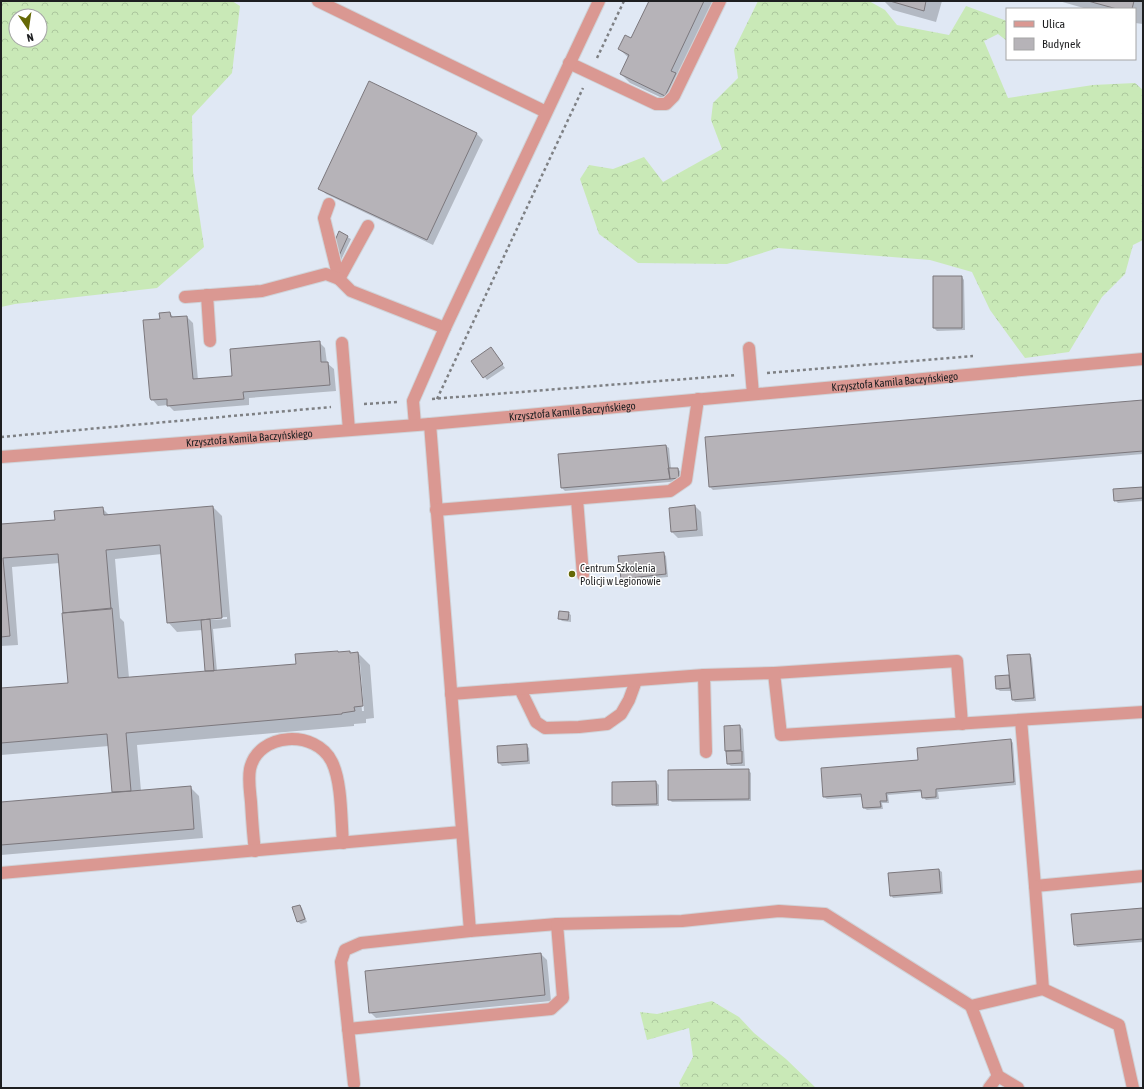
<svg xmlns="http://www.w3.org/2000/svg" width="1144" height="1089" font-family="'Asap Condensed',sans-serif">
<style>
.built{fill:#e0e8f4;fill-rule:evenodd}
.forest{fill:url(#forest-crowns);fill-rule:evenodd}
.shadow{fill:#0003;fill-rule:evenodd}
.building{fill:#b6b3b8;stroke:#7c787d}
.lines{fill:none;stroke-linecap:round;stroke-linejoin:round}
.minor-casing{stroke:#d0d3d8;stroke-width:14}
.path{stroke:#7e8084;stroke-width:2.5;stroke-dasharray:3 3;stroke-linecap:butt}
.minor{stroke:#da9892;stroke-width:12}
.poi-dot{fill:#656806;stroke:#fff;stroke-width:1.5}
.labels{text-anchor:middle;stroke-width:3;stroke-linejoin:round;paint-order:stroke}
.street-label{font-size:11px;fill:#1e1f21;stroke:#fff}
.poi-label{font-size:11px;fill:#1e1f21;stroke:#fff;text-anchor:start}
</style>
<defs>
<pattern id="forest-crowns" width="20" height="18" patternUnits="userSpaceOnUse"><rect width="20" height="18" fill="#c9e9b7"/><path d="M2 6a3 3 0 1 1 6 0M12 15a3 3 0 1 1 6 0" fill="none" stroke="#acc79d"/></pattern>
</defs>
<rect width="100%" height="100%" fill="#f2f5fb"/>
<path class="built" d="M1 1H1143V1088H1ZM1007 9H1135V59H1007ZM16 16H40V40H16Z"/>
<path class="forest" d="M1 1H232L240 6 232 73 192 116 193 172 204 247 157 288 15 304 1 307ZM16 16H40V40H16Z
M758 1H869L885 10 897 25 949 35 966 6 1007 21V41L998 34 984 41 1008 98 1093 85 1135 83 1143 90V240L1133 245 1125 274 1102 297 1069 352 1025 358 990 310 972 272 930 260 778 248 727 264 638 263 599 234 580 179 589 165 613 169 644 157 663 182 722 149 711 120 713 103 738 78 734 50Z
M712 1001 739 1017 754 1033 786 1059 816 1088H681L679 1083 693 1057 689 1028 647 1040 640 1012 657 1014Z"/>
<path class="shadow" d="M650 1H717L675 104 630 83 621 74 629 58 619 49 632 39Z
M884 1H942L936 22 893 10Z
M1059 1H1143V24L1135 23V9H1087Z
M370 83 477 134 483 140 433 245 326 194 320 188Z
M340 233 351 239 341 260 335 243Z
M962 277 964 280 965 330 937 331 934 328Z
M170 313 174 318 187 317 193 323 198 380 233 377 319 342 325 348 327 363 334 369 336 391 249 398V405L174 411 168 405 158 406 151 398 161 319Z
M493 351 505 368 487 380 473 361Z
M1143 401V454L713 490 710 487 706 437Z
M666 446 669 448 671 469H678L681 472V481L565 491 562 488 559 455Z
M1143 488V501L1118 503 1115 500Z
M695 506 701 512 703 536 678 538 672 532Z
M213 507 222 516 231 627 213 629 217 671 297 665 338 653H358L370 665 374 718 366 719V723L354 724V726L137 745 141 791 190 787 199 796 203 838 1 855V803L115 793 113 792 109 746 1 755V689L69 684 60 563 12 567 18 645 1 646V525L56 520 102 508 110 516ZM162 554 168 622 177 632 203 630 206 671 208 672 129 678 124 622 120 618 115 559ZM227 617V619L210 620 208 618ZM358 663H360L364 711H362Z
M663 553 666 556 668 577 624 581 622 579Z
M568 613 571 615V622L562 621 559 618Z
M1030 655 1032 658 1036 701 1015 702 1013 700 1012 691H1000L997 689 996 677 1010 676Z
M740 726 743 729 745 766H731L728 764 725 727Z
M1011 740 1013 743 1016 785 938 792 939 799 926 800 923 797V792L888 795 889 803H882L883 809 867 810 864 808 863 797 827 799 824 797 919 761Z
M526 745 529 748 530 764 502 766 499 763 498 747Z
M748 770 751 773V801L672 802 669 799Z
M656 782 659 785V806L616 807 613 804V783Z
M939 870 942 872 943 894 893 898 891 895Z
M300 906 302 908 307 922 301 924 298 922 293 908Z
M1143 909V942L1077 947 1075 944Z
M541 954 547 960 551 1001 376 1018 370 1012Z"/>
<path class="building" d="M649 1H704L671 71 676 73 665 96 620 74 629 55 618 49 625 35 631 38Z
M890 1H926L924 11Z
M1088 1H1134L1132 9H1117Z
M369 81 477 133 427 240 318 189Z
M339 231 348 236 338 258 334 243Z
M933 276H962V328H933Z
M170 312 171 317 187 316 193 379 232 376 230 349 320 341 321 362H328L330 385 243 392 244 399 167 406V399L151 400 150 398 143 320 160 319 159 313Z
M491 347 503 364 483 378 471 361Z
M1143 400V451L709 487 705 437Z
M666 445 670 479 561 488 558 454Z
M668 468H678L679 478 670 479Z
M1143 487V498L1114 501 1113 489Z
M695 505 697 530 671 532 669 508Z
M213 506 222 618 167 623 160 545 106 550 111 609 63 613 58 554 3 558 10 636 1 637V524L55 520 54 511 103 507 104 515Z
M664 552 666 574 621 579 618 556Z
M112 608 118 678 296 664 295 654 338 651V652L350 651V653L358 652 363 706 354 707 355 711 342 713V714L126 733 131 791 112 792 107 734 1 743V688L68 683 62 613Z
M559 611 569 612 568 620 558 619Z
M210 619 214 671H205L201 620Z
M1030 654 1034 698 1012 700 1007 655Z
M1009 675 1010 688 996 689 995 676Z
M740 725 741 750 725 751 724 726Z
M1011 739 1014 782 936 789V797L922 798 921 790 886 793 887 801H880L881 807 863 808 861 794 823 797 821 768 918 760 917 748Z
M527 744 528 761 498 763 497 746Z
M726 751H742V763L727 764Z
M749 769V799L668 800V770Z
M656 781 657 804 612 805V782Z
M191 786 194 829 1 845V802Z
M939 869 941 892 890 896 888 873Z
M300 905 305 919 297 922 292 907Z
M1143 908V939L1074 945 1071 914Z
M541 953 545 995 369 1013 365 971Z"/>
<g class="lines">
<g class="minor-casing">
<g id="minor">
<path d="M318 1 546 112"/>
<path d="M569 63 656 104H666L674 96 720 1"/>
<path d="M329 204 324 218 339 279 368 226"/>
<path d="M207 295 210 341"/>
<path d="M185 297 262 291 326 274 339 279 351 291 445 328"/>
<path d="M342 343 349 430"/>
<path d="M749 348 753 394"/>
<path d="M430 424 470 931 557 924 682 921 779 911 825 914 971 1006 1043 989 1119 1025 1133 1088"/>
<path d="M415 425 413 401 445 328 599 1"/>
<path id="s1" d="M1 457 430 424 1143 359"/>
<path d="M577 499 583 575"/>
<path d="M436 510 670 491 686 480 698 399"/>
<path d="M774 673 957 661 962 724"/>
<path d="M704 675 706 752"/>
<path d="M520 689 536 722 545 728 579 727 607 724 621 714 629 700 636 681"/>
<path d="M451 694 704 675 774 673 781 735 1143 712"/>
<path d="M1021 720 1035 886 1143 876"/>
<path d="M255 851C253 835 252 819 251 802 250 791 248 780 250 769 258 732 316 729 332 762 342 783 341 819 343 843"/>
<path d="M1 873 461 832"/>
<path d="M1035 886 1043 989"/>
<path d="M971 1006 998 1076 1018 1088"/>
<path d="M348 1029 551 1009 563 998 557 924"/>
<path d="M354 1084 341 962 345 950 361 943 470 931"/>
<path d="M989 1088 998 1076"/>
</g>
</g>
<path class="path" d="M597 58 624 1
M767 373 973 356
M432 399 736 375
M437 399 583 88
M364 404 397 402
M1 437 331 407"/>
<use href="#minor" class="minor"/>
</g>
<circle class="poi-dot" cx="572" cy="574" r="4"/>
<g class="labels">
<g class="street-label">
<text dy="4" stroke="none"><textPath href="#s1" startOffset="897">Krzysztofa Kamila Baczyńskiego</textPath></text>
<text dy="4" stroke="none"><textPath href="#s1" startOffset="573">Krzysztofa Kamila Baczyńskiego</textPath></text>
<text dy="4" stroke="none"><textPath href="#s1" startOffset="249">Krzysztofa Kamila Baczyńskiego</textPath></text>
</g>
<g class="poi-label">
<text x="580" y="572">Centrum Szkolenia<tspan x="580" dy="13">Policji w Legionowie</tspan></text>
</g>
</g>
<rect width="1144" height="1089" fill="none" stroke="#1e1f21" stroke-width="4"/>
<rect x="1006" y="8" width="130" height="52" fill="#ffffff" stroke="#a5a5a6"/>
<rect x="1014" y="21" width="20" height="6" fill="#da9892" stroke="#a5a5a6"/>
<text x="1042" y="28" font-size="12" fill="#1e1f21">Ulica</text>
<rect x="1014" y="38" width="20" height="12" fill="#b6b3b8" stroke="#a5a5a6"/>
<text x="1042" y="48" font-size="12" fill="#1e1f21">Budynek</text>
<g transform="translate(28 28) rotate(167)"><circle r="19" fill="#ffffff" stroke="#a5a5a6"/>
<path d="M0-3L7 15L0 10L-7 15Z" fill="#656806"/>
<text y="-6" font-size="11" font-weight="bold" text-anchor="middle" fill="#1e1f21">N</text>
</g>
</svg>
